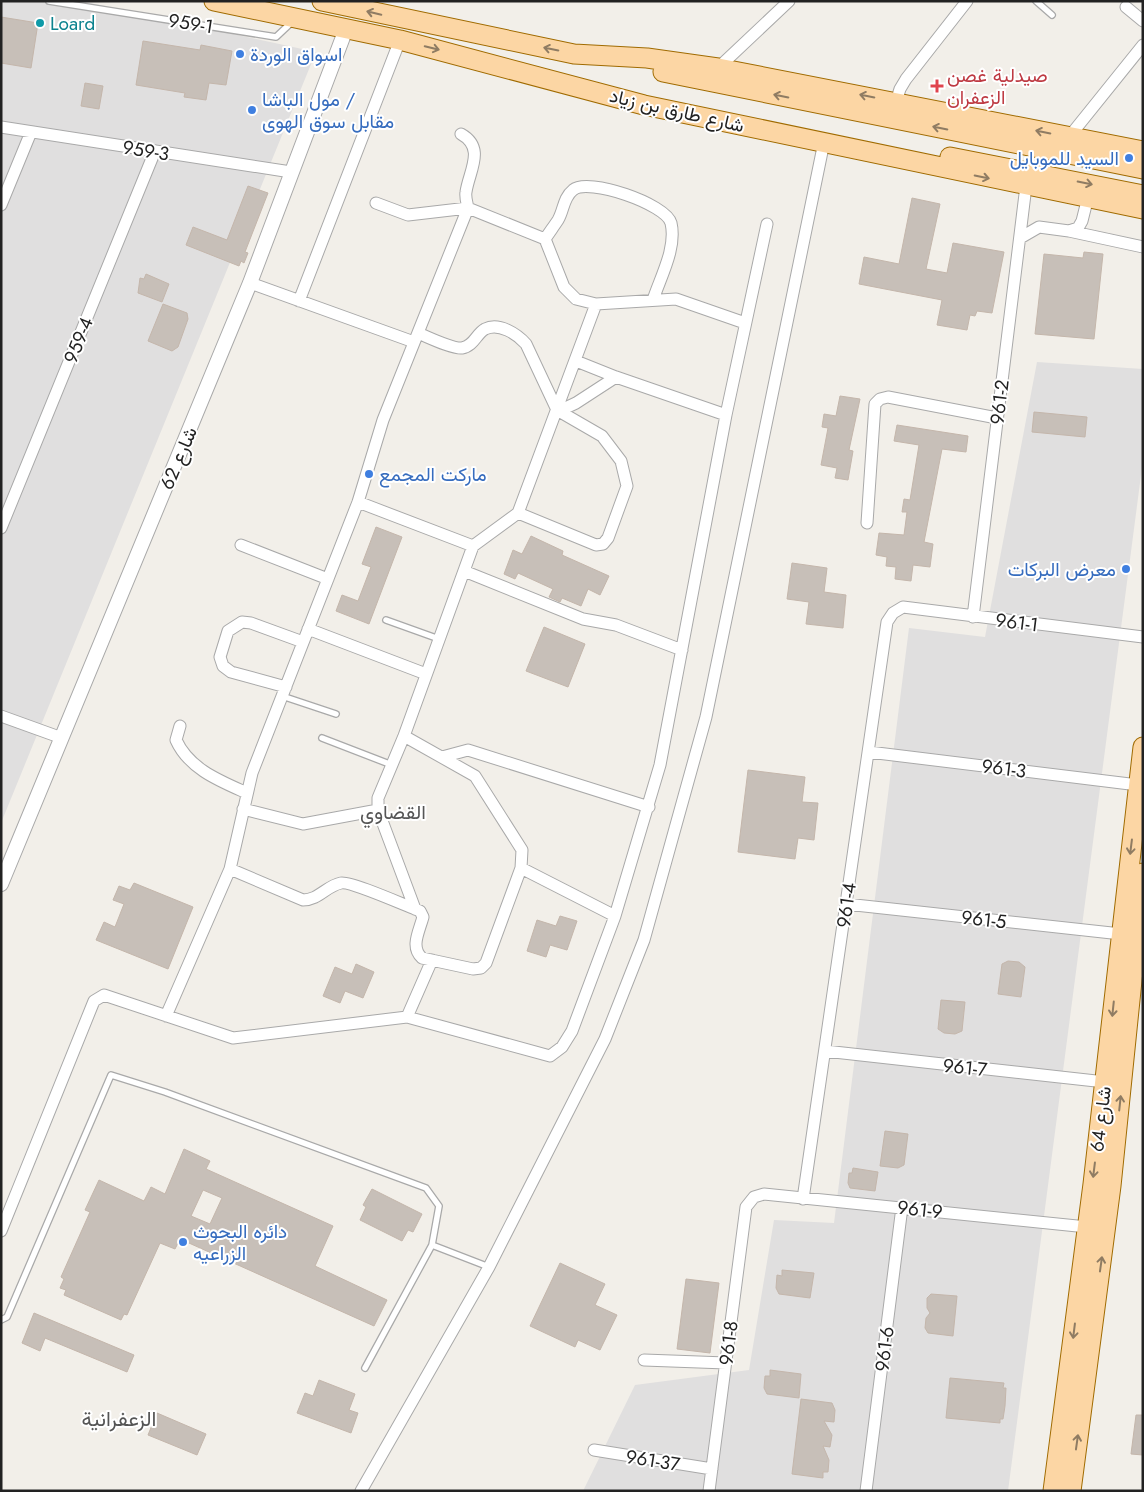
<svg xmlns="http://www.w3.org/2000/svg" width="1144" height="1492" font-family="Jost,Vazirmatn,sans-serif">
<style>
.residential{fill:#e0dfdf}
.building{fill:#c7bfb8;stroke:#c4b6ab;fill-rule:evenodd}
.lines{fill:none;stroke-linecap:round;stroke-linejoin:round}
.service-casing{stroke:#a9a9a9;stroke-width:8}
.minor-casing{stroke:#a9a9a9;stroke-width:13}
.tertiary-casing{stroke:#a9a9a9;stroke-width:16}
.primary-casing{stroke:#a06b00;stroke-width:21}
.service{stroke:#fff;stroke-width:5.5}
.minor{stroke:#fff;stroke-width:11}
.tertiary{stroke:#fff;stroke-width:14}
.primary{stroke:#fcd6a4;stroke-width:19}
.oneway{stroke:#8f7c63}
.culture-dot{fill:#0f9aa8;stroke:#fff;stroke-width:2}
.shop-dot{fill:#3f7fe0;stroke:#fff;stroke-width:2}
.health-dot{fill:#e0444e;stroke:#fff;stroke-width:2}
.labels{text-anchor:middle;stroke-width:4;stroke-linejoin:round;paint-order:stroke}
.culture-label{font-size:19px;fill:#0d838f;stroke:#fff;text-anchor:start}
.street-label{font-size:19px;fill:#222;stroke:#fff}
.shop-label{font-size:19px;fill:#366cbe;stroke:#fff;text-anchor:start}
.health-label{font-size:19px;fill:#be3a42;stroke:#fff;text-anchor:start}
.neighbourhood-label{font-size:20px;fill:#555;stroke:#fff}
.quarter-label{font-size:21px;fill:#555;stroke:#fff}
</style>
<rect width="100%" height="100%" fill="#f2efe9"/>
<path class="residential" d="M1 1H81L316 52 1 823Z
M1037 362 1143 369V460L1008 1491H583L635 1385 749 1370 774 1220 834 1223 909 628 985 637Z"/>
<path class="building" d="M1 17 38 23 31 68 1 63Z
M143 41 200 50 201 45 232 51 226 85 209 83 206 100 184 97 185 93 136 85Z
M85 83 103 86 99 109 81 106Z
M248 186 268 193 245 252 248 253 244 263 241 261 239 266 186 245 193 227 227 240Z
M912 198 940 204 926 269 947 273 953 243 1004 252 992 313 977 311 975 316 970 315 967 330 937 325 942 300 859 284 864 257 899 264Z
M1084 252 1103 254 1094 339 1035 334 1044 254 1083 258Z
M146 274 169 284 162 302 138 293 140 278 144 279Z
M163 304 187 313 188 319 178 347 172 351 148 341Z
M840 396 860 399 849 450 853 451 848 480 835 478 837 468 821 465 828 428 822 427 824 414 836 416Z
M1034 412 1087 417 1085 437 1032 432Z
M897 425 968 436 966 452 942 449 924 542 933 544 930 567 913 565 911 581 895 579 896 567 886 566 887 557 876 555 879 533 904 535 907 512H902L904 499 910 500 919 445 894 441Z
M376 527 402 537 369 624 336 611 342 595 358 601 371 567 362 564Z
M531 536 563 551 562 555 609 576 600 595 588 589 581 606 562 598 560 602 549 597 553 589 518 573 515 579 504 574 513 550 522 554Z
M792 563 827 568 824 592 846 595 843 628 806 624 809 602 787 599Z
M544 627 585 644 568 687 526 671Z
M748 770 805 777 802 802 818 803 814 840 798 838 795 859 738 852Z
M134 883 193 907 168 969 96 940 104 922 115 927 124 904 113 900 119 886 130 890Z
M560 916 577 921 567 950 550 945 546 957 527 951 537 920 556 926Z
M1008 961 1019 962 1025 967 1021 997 998 994 1002 964Z
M356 964 374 972 363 998 345 991 340 1003 323 996 335 967 352 974Z
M941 1000 965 1002 962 1031 955 1034 944 1033 938 1029Z
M885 1131 908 1134 904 1165 898 1168 880 1166Z
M184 1149 210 1161 206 1169 333 1226 315 1266 387 1300 374 1326 180 1239 175 1249 160 1243 127 1315 124 1314 121 1320 64 1295 66 1290 60 1288 64 1279 61 1277 90 1212 85 1210 99 1180 144 1201 151 1187 165 1194ZM203 1190 222 1198 210 1224 191 1216Z
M853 1168 878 1172 875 1191 850 1188 848 1183 849 1173H852Z
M372 1189 422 1214 413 1232 408 1230 402 1241 360 1220 366 1207 363 1205Z
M560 1263 605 1284 595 1305 617 1315 600 1350 578 1340 575 1347 530 1326Z
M782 1270 814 1273 810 1298 779 1294 776 1288 777 1275 782 1276Z
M686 1279 719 1283 710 1353 677 1349Z
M931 1294 957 1296 953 1336 928 1333 925 1328 926 1318 930 1313 927 1308V1298Z
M34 1313 134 1355 127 1372 45 1338 40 1351 22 1343Z
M770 1370 801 1374 799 1398 767 1394 764 1388 765 1376H770Z
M950 1378 1004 1383 1003 1388H1006L1005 1406 1003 1419H1000V1423L946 1418Z
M319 1380 355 1394 349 1410 358 1413 351 1433 297 1413 305 1393 313 1396Z
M801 1399 832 1403 835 1410 834 1422 824 1421 832 1435 830 1447 823 1446 829 1460 828 1472H823V1478L792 1474Z
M157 1413 206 1434 197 1455 148 1435Z
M1136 1415H1143V1455L1131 1454Z"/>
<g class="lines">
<g class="service-casing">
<path id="service" d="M49 1 276 37 293 21
M1036 1 1052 15
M386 620 439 639
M282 696 336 714
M322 738 392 765
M432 1245 489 1267
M1 1320 7 1317 111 1075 165 1092 426 1188 439 1206 432 1245 365 1368"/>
</g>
<g class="minor-casing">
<path id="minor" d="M1126 7 1143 21
M718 68 789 1
M896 102 900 89 906 79 967 1
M1 127 291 172
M1069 137 1143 45
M376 203 408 215 468 208 545 239 564 287 576 299 596 304 676 299 745 323
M1 205 31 132
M1069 231 1078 228 1082 221 1088 197
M1020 238 1039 227 1069 231 1143 247
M545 239C549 233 554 226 558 220 564 210 563 198 573 190 588 177 666 204 671 223 677 248 660 278 653 300
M250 283 414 342
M299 301 400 40
M418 333C428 337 452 349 462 348 474 346 476 334 485 329 499 322 517 334 526 344L557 410 602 436 621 461 627 486 608 538 603 544 596 545 518 513
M576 361 616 377 726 415
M559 411 576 403 616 377
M358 502 473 546
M867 523 875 404 880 399 888 397 997 418
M1 528 155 151
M241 545 328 579
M464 571 583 619 616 625 682 650
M973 617 1026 186
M308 629 426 674
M286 687 231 672 223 666 220 657 228 631 242 622 251 623 303 642
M1 716 62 738
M180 726 176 740C189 769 220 781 247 793
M404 736 475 776 522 850 521 868 615 916
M869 752 1138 785
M442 757 468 750 649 807
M243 809 303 824 378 810
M230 869 303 900C319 900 326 886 341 883 350 881 402 904 415 909L420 911 423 917C419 932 410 947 422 958L473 969 481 968 486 963 521 868
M846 904 1121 934
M415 909 378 810V798L404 736 473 546 518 513 596 304
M166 1016 230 869 252 773 358 502 383 420 468 208C467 203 465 197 466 192 469 171 486 148 461 134
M407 1017 432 960
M825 1051 1105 1082
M803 1199 887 622 893 613 903 607 1143 637
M1 1231 94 1001 104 995 233 1038 407 1017 550 1056 562 1047 572 1031 615 916 660 765 726 415 767 224
M644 1360 726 1363
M594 1450 712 1469
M361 1491 489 1267 605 1039 644 940 706 717 824 142
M709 1491 746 1207 754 1197 764 1194 1087 1227
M866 1491 902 1207"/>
</g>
<g class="tertiary-casing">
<path id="tertiary" d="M1 884 250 283 346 29"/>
</g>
<g class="primary-casing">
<path id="primary" d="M214 1 400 40 644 105 1143 209
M322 1 574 54 647 58 718 68 1143 151
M663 72 1143 169
M950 157 1143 195
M1053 1491 1093 1184 1143 747
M1071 1491 1111 1186 1143 873"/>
</g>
<use href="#service" class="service"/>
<use href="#minor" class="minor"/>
<use href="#tertiary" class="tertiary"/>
<use href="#primary" class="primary"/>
</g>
<defs><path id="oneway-shaft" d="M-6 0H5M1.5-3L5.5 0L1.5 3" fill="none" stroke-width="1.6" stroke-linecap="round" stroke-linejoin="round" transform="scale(1.25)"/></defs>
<g class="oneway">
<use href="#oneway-shaft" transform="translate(374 13) rotate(-167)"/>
<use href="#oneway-shaft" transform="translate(432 48) rotate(14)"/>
<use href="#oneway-shaft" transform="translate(551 49) rotate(-169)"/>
<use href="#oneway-shaft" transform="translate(781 96) rotate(-169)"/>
<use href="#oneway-shaft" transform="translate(867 96) rotate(-169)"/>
<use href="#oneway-shaft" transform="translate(940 128) rotate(-169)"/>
<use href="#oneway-shaft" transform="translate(1043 132) rotate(-169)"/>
<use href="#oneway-shaft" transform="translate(982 177) rotate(12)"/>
<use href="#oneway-shaft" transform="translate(1085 183) rotate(11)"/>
<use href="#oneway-shaft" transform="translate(1131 847) rotate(97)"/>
<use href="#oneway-shaft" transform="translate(1113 1009) rotate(96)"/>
<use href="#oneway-shaft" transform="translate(1120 1103) rotate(-84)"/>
<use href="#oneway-shaft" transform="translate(1094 1170) rotate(97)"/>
<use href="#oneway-shaft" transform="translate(1101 1264) rotate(-82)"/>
<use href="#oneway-shaft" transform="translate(1074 1331) rotate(97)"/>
<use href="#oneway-shaft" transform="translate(1077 1442) rotate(-82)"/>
</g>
<circle class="culture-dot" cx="40" cy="23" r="5"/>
<g class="shop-dot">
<circle cx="240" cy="54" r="5"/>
<circle cx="252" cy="110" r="5"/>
<circle cx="1129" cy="158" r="5"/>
<circle cx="369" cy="474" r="5"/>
<circle cx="1126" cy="569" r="5"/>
<circle cx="183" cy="1242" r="5"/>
</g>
<path class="health-dot" d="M934.5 78.5h5v5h5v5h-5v5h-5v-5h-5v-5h5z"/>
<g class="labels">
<g class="culture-label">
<text x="50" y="30">Loard</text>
</g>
<g class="street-label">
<text transform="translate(191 23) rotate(9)" y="7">959-1</text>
<text transform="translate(677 110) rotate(13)" y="7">شارع طارق بن زياد</text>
<text transform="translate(146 150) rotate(9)" y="7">959-3</text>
<text transform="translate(78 340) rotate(-68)" y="7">959-4</text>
<text transform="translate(999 402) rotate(-83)" y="7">961-2</text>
<text transform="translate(178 458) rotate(-67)" y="7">شارع 62</text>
<text transform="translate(1017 622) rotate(7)" y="7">961-1</text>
<text transform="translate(1004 768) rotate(7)" y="7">961-3</text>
<text transform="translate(846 905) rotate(-82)" y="7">961-4</text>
<text transform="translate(984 919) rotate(6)" y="7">961-5</text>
<text transform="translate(965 1067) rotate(6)" y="7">961-7</text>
<text transform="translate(1100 1119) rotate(-83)" y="7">شارع 64</text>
<text transform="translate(920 1209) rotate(6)" y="7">961-9</text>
<text transform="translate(728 1343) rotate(-83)" y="7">961-8</text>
<text transform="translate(884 1349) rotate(-83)" y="7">961-6</text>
<text transform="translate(653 1460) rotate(9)" y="7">961-37</text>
</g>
<g class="shop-label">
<text x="250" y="61">اسواق الوردة</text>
<text x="262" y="106">مول الباشا /<tspan x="262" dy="22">مقابل سوق الهوى</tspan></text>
<text x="1119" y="165" text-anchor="end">السيد للموبايل</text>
<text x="379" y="481">ماركت المجمع</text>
<text x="1116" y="576" text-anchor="end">معرض البركات</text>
<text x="193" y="1238">دائره البحوث<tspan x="193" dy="22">الزراعيه</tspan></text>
</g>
<g class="health-label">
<text x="947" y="82">صيدلية غصن<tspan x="947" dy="22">الزعفران</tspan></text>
</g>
<g class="neighbourhood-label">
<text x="393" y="819">القضاوي</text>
</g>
<g class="quarter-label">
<text x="119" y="1426">الزعفرانية</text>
</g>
</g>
<rect width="1144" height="1492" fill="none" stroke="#222222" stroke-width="5"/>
</svg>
